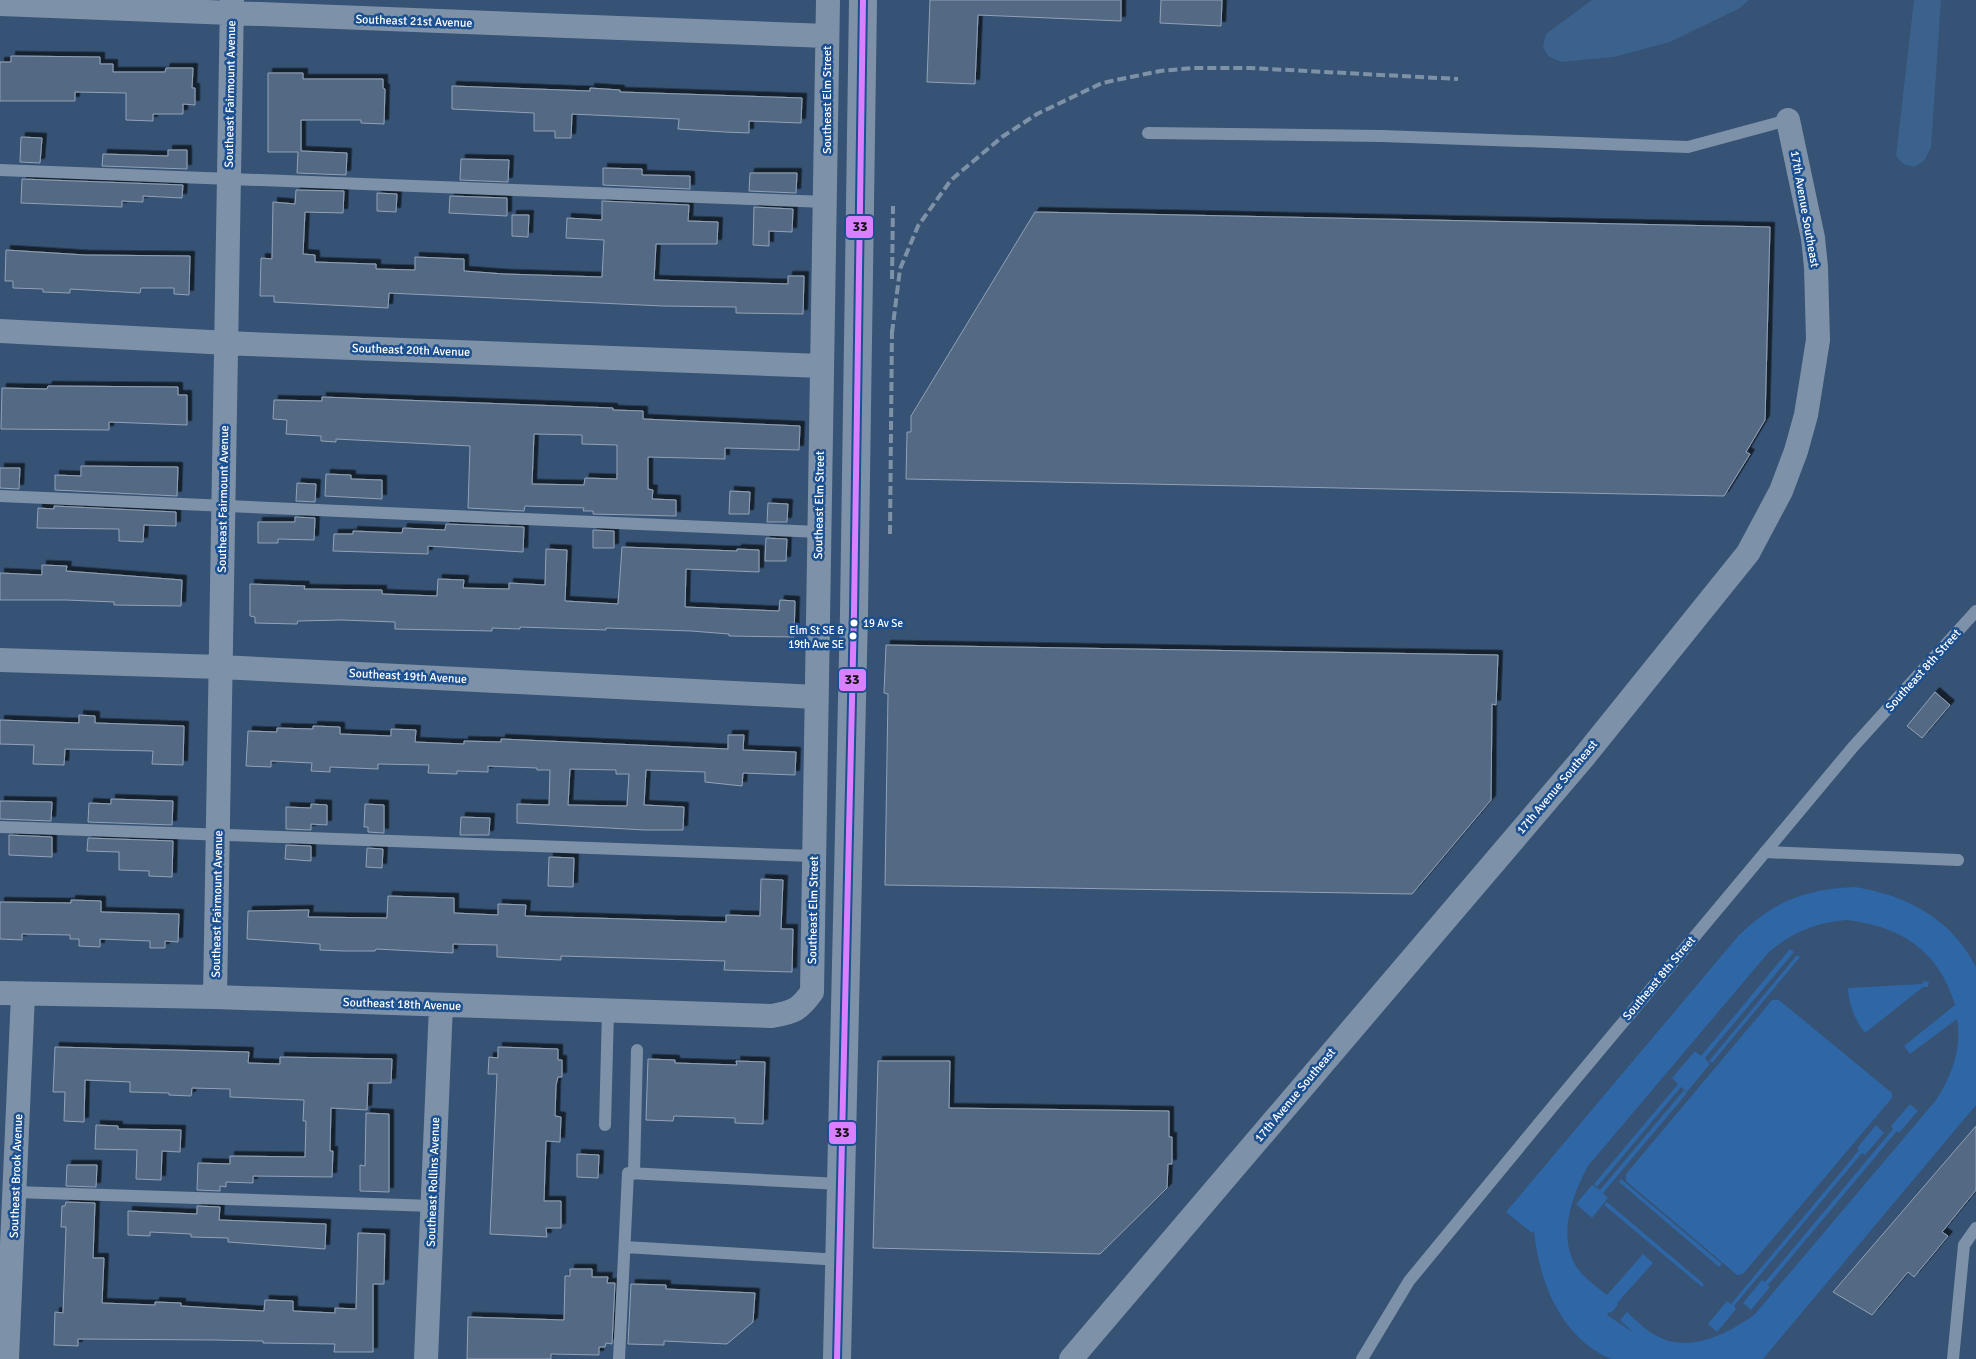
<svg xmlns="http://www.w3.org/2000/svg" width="1976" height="1359" font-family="Signika,sans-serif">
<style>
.green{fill:#2f66a5;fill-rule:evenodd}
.water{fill:#3b618d}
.building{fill:#526984;stroke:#92a2b6;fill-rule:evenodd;filter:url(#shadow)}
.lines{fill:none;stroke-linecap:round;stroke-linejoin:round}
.service{stroke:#7d92a8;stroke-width:12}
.minor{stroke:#7d92a8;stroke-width:24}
.tertiary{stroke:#7d92a8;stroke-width:28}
.rail{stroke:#7e92a7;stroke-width:4;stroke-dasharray:9 4;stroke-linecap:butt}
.bus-1-casing{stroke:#1b4f8f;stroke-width:10}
.bus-1{stroke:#d880ff;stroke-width:6}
.bus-dot{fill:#fff;stroke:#1b4f8f;stroke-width:2}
.labels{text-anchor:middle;stroke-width:5;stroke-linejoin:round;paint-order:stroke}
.bus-label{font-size:11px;fill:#fff;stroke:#1b4f8f;text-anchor:start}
.street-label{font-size:12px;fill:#fff;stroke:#1b4f8f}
.line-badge{stroke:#1b4f8f;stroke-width:2}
.pale-badge-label{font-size:14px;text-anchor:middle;font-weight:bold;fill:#111}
</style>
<defs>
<filter id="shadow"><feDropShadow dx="4.5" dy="-4.5" stdDeviation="0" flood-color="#0009"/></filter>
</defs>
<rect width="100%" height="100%" fill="#365274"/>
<path class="green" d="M1855 887C1906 895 1951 918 1976 967V1105L1763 1359H1611C1560 1337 1539 1281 1534 1231L1532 1233 1506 1212 1739 935C1775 901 1805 889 1855 887ZM1846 920C1901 926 1939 951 1955 1005L1904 1046 1910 1054 1957 1019C1962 1049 1952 1075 1936 1100L1755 1314C1730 1333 1692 1352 1661 1338 1648 1333 1637 1321 1627 1312L1620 1320 1634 1333 1607 1315 1609 1312 1611 1313 1618 1305 1617 1303 1653 1263 1643 1254 1607 1295C1597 1287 1584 1278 1576 1266 1557 1235 1573 1194 1588 1166L1768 953C1792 932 1815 923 1846 920Z
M1790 949 1794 952 1705 1058 1710 1064 1687 1092 1681 1087 1597 1187 1594 1184 1678 1084 1672 1078 1695 1051 1701 1056Z
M1797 955 1800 957 1712 1063 1709 1061Z
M1924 981 1929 982 1928 987H1923L1865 1033C1854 1018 1849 1005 1848 988L1922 984Z
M1772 1000H1779L1892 1093V1098L1743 1274 1737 1275 1626 1181V1174Z
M1684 1090 1687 1093 1603 1193 1608 1198 1592 1218 1576 1204 1592 1185 1600 1190Z
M1910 1104 1918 1111 1899 1133 1897 1131 1768 1285 1770 1287 1751 1310 1743 1303 1762 1280 1765 1282 1893 1129 1891 1126Z
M1876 1125 1884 1133 1865 1155 1862 1153 1734 1306 1736 1309 1717 1332 1708 1324 1727 1301 1731 1304 1859 1150 1857 1148Z
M1621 1179 1722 1264 1719 1267 1619 1182Z
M1607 1202 1704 1284 1702 1287 1604 1205Z"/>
<path class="water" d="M1592 0H1749L1740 8 1670 42 1614 57 1561 62 1548 56 1543 47 1546 34Z
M1914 0H1941L1931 147 1924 161 1914 167 1903 164 1896 156Z"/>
<path class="building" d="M930 0H1121V21L978 15 975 84 927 82Z
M1161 0H1222L1221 26 1160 23Z
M11 56 100 57V64H113V72H165L166 68H193L192 88H195V105L183 104V114H153V121L126 120V93L75 92V101H0V62H11Z
M268 73H303V79H383V88L385 89 384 124 361 123V120H301V151L347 153 346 175 297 173 298 152H268Z
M452 86 590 91V88L620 90V92L802 98 801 123 749 121V133L725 132 678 129 679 119 572 114 571 138H555V131H534V113L452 109Z
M21 137 42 138 40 163 20 162Z
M168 150H187V169L102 166 103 154 168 156Z
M461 159 509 160 508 182 460 180Z
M603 168 642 169V175L690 176V189L603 185Z
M750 173H797L796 193 749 191Z
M22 179 183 185 182 198 143 196V202L122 201V207L21 203Z
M296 190 344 191 343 213 305 212 303 254 315 255V262L372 264H376V269L415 270V257L464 259V271L504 274 602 277 604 240 566 238 567 218 602 220V201L689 205 688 221 718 222 717 244H656L654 280 788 284V276H804L803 314 736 313V307L662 306 389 293 388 308 274 302V296H260L261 258 272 259 273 202 295 204Z
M377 193 397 194 396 212 377 211Z
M450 196 507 198V216L449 213Z
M754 207 793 209 792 232 769 231V246L753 245Z
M1035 212 1770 227 1765 420 1746 452 1750 454 1724 496 906 479 907 432H911V416Z
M512 215H529L528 237 512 236Z
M6 250 85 255 190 256 189 295 174 294V288H141L140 293 70 289V293L43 292V289L13 288V281H5Z
M48 386 178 387V395H187V425L109 422V430L1 429 2 388 47 389Z
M322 397 613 408V410L643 411V419L800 426 799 450 725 448V459L648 457V489L653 490 652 499 676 500V516L593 514V511H583L584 508 525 506 524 511 468 508 470 446 336 439V442L321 441V436L286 434 287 420 273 419 274 400 322 401ZM534 434 582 435V444L617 445V479L585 478 584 485 532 484Z
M81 466 178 467 177 496 55 490V475L81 476Z
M0 468H20L19 489 0 488Z
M326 474 351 475V479L382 480V499L325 496Z
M297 483 316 484 315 502 296 501Z
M730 491 750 492 749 514H729Z
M768 503 788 504 787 522H767Z
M54 506 176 512V526L144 525 143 542 119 541V529L37 528 38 508 54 509Z
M295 517 315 518 314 540 278 539V543H258V522H295Z
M446 524 524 527 523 552 428 546V554L333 551 334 534H353V531L402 533 403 528 445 530Z
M593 530 614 531V548H593Z
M766 538 787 539 786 561H765Z
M622 547 737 551V549L759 550V572L686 569 685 607 779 611 780 600 795 601 794 637 729 636V634L691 631 606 628V630L520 627V629L492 628V631L395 629V622L342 620 298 621 297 624 255 623V617L250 616V584L305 586 304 589 382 590V594L437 596 438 579 464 580 463 588 509 589V583L545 585 546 549 567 550 565 601 618 604Z
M42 565 67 566 66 571 182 580 181 606 114 605V602L66 600H0V573L42 575Z
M886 645 1498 655 1496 705 1492 704 1491 800 1412 894 885 885 888 694 884 693Z
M1935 692 1950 705 1922 738 1907 726Z
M79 715 95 716V723L184 726 183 765 152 764 153 751 65 749 64 765 33 764 34 745 0 744V720L79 723Z
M313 726 340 727V734L391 736V729L416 730 415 742 464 744V741L501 742V739L728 749V735H744L743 750 796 752 795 775 743 773 742 786 705 782V772L646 770 644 805 684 807 683 830H645L517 823V804L549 805 550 770H537V768L488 766V772L457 771V774L428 773 429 765 378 764V769L330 767V772L311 771 312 763 271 761V767L246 766 248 731 277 732V728L313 729ZM570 769 616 770V774H629L627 806 568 805Z
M111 799 173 801 172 825 88 822 89 803 111 804Z
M0 801 52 802 51 821 0 819Z
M311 804 327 805V825L311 824V830L286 829V807L311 808Z
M365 804 384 805V833L368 832V827H364Z
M461 817 490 818 489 835H460Z
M9 835 52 837V857L9 855Z
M88 838 173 841 172 877 149 876V871L119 870V852L87 851Z
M286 845 311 846V861L285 859Z
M367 848 383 849 382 868 366 867Z
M549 857 574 858 573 887 548 886Z
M761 879 783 880 781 929H793L792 972 724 970 725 961 561 956V960L497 957V945L453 944V953L376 949 375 951H343L320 950V944L247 939 248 911 309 910 308 917 387 918 388 896 454 898V913L498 915V904L526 905 525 916 726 922V915L760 916Z
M71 900 101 901V912L179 914 178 942 165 941V948H150V941L100 939V947L79 946V939H70V935L22 934V940L0 939V902L71 903Z
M55 1047 249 1052 248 1063 280 1064V1057L392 1059 391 1083H368L367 1110 331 1108 330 1151H333L332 1177 253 1176V1183L226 1182V1187L220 1186V1191L197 1190 198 1163 230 1164V1156L305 1157 306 1121H303L304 1100 230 1097V1089L192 1088 191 1096 169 1095V1093L130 1092V1082L85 1080 84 1122 64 1121 65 1092H53Z
M498 1047 558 1049V1060H562V1077H558L556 1085 555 1116 561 1117 560 1142 546 1141 544 1201H561V1228H546L547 1237 490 1234 497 1074H488L489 1057 498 1058Z
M648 1059 675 1060V1063L737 1065 736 1061 765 1062 763 1124 735 1123V1118L674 1116 673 1121 646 1120Z
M878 1061H950L949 1108 1169 1111V1137H1172V1164H1168L1167 1188 1100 1254 873 1248Z
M366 1113 389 1114V1192L360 1191V1165L365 1166Z
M96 1125 118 1126V1129L181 1130 180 1152 162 1151 161 1180 136 1179 137 1150 95 1149Z
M1976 1126V1190L1942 1232 1948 1236 1914 1277 1908 1272 1872 1315 1833 1292Z
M577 1154 599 1155 598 1178 577 1177Z
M67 1165H97L96 1187 66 1186Z
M66 1202 95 1203 93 1258H104L102 1303 155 1305V1302L181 1303V1306L264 1311 265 1300 293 1301V1311L335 1313V1308L356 1309 358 1233 385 1234 384 1284H373V1352H334L335 1344 263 1343V1341L214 1340 78 1339V1346L54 1345 55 1312 63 1313 66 1227H61L62 1206H65Z
M197 1206 220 1207 219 1220 326 1224 325 1249 228 1242V1238L191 1237V1234L150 1232V1236L128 1235V1211L197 1214Z
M570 1269H592V1277H608L607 1283H615L612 1344 606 1343 605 1347H599V1355L551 1354V1359H467L468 1317 564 1320 565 1276H570Z
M631 1284 666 1285V1289L755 1293 753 1322 727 1344 664 1341V1345L628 1344Z"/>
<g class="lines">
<path class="service" d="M1148 133 1382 136 1688 147 1788 120
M0 170 826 202
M0 496 819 532
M0 827 814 856
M1765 852 1958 860
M605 1125 608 1011
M634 1173 637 1050
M15 1192 433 1206
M625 1247 841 1260
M619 1359 628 1173 840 1184
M1362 1359 1409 1281 1554 1105 1853 747 1976 611
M1953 1359 1964 1245 1976 1228"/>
<path class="minor" d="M0 4 827 36
M0 331 248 344 821 366
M0 660 220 667 815 697
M0 993 215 997 772 1016C794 1012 799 1010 812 992L828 0
M215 997 232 0
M7 1359 23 994
M426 1359 441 1005
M1071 1359 1583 758 1748 553 1781 491 1796 451 1806 415 1818 340 1816 267 1813 238 1788 120"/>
<path class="tertiary" d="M837 1359 854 612 863 0"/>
<path class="rail" d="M892 279 893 206
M892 333 900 269 918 226 951 180 1002 137 1037 114 1102 83 1160 71 1194 68H1250L1458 79
M890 534 892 327"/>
<g class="bus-1-casing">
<path id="bus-1" d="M837 1359 854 612 863 0"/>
</g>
<use href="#bus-1" class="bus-1"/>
</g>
<g class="bus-dot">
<circle cx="854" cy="623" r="4.5"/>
<circle cx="853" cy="636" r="4.5"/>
</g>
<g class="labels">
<g class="bus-label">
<text x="863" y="627">19 Av Se</text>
<text x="844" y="634" text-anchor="end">Elm St SE &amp;<tspan x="844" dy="14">19th Ave SE</tspan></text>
</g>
<g class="street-label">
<text transform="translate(414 21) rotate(2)" y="4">Southeast 21st Avenue</text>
<text transform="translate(230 94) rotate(-89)" y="4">Southeast Fairmount Avenue</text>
<text transform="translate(827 100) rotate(-90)" y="4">Southeast Elm Street</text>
<text transform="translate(1805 209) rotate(80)" y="4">17th Avenue Southeast</text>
<text transform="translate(411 350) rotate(2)" y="4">Southeast 20th Avenue</text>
<text transform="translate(223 499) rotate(-89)" y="4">Southeast Fairmount Avenue</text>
<text transform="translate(819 505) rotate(-89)" y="4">Southeast Elm Street</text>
<text transform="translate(1923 670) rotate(-48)" y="4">Southeast 8th Street</text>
<text transform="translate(408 676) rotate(3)" y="4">Southeast 19th Avenue</text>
<text transform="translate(1557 787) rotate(-50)" y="4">17th Avenue Southeast</text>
<text transform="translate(217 904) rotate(-89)" y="4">Southeast Fairmount Avenue</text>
<text transform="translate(813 910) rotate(-89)" y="4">Southeast Elm Street</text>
<text transform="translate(1659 978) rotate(-50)" y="4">Southeast 8th Street</text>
<text transform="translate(402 1004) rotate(2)" y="4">Southeast 18th Avenue</text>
<text transform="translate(1295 1095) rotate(-50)" y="4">17th Avenue Southeast</text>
<text transform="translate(16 1176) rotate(-88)" y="4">Southeast Brook Avenue</text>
<text transform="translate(433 1182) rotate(-88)" y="4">Southeast Rollins Avenue</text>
</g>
</g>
<g class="line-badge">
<rect x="845" y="215" width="29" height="24" rx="5" fill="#d880ff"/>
<rect x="838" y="668" width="29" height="24" rx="5" fill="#d880ff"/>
<rect x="828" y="1121" width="29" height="24" rx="5" fill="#d880ff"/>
</g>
<g class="pale-badge-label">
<text x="860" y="231">33</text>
<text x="852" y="684">33</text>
<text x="842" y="1137">33</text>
</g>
</svg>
